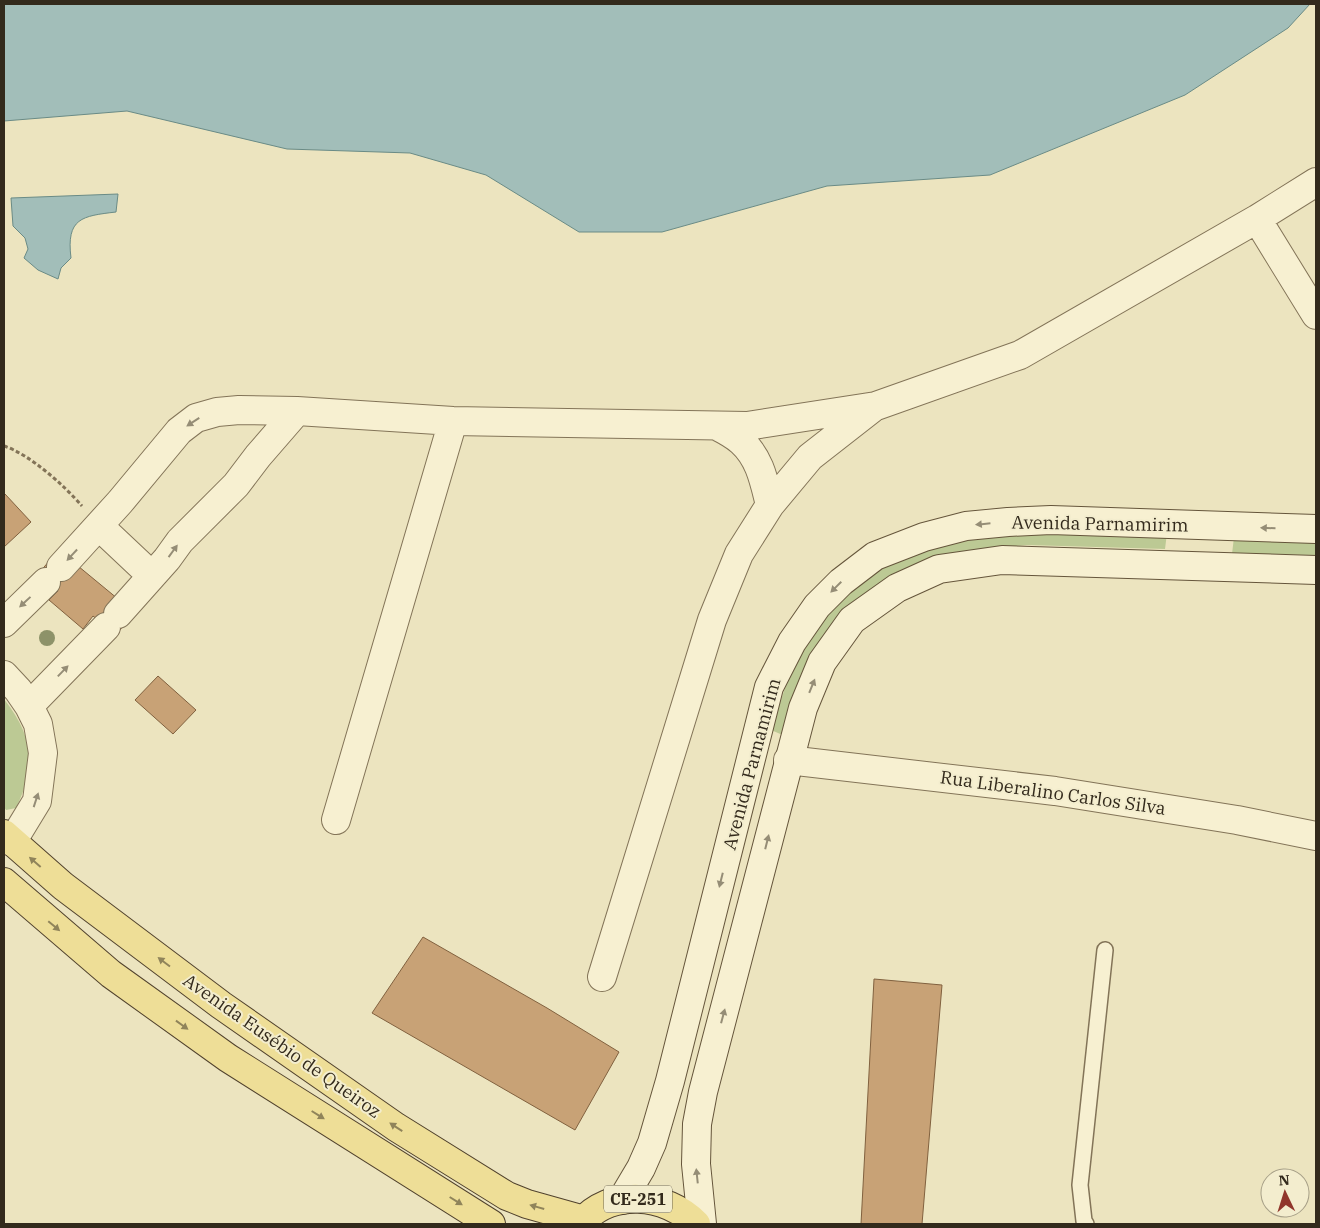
<svg xmlns="http://www.w3.org/2000/svg" width="1320" height="1228" font-family="'IBM Plex Serif',serif">
<style>
.green{fill:#bcc994}
.water{fill:#a2beb9;stroke:#6a8b86}
.building{fill:#c8a276;stroke:#81613f}
.lines{fill:none;stroke-linecap:round;stroke-linejoin:round}
.lane-casing{stroke:#837458;stroke-width:18}
.street-casing{stroke:#837458;stroke-width:30}
.secondary-casing{stroke:#65553b;stroke-width:30}
.primary-casing{stroke:#51422d;stroke-width:30}
.path{stroke:#837458;stroke-width:3;stroke-dasharray:4 2.5;stroke-linecap:butt}
.lane{stroke:#f7f0d1;stroke-width:15}
.street{stroke:#f7f0d1;stroke-width:28}
.secondary{stroke:#f7f0d1;stroke-width:28}
.primary{stroke:#eede97;stroke-width:28}
.tree{fill:#8d9269}
.oneway{fill:#958d76}
.oneway2{fill:#90845a}
.labels{text-anchor:middle;stroke-width:4;stroke-linejoin:round;paint-order:stroke}
.shield{fill:#f3edce;stroke:#6d6451;stroke-width:1}
.shield-label{font-size:16px;font-weight:bold;fill:#332a1c}
.street-label{font-size:18px;fill:#332a1c;stroke:#f3edce}
</style>
<rect width="100%" height="100%" fill="#ece4bf"/>
<path class="green" d="M969 532 1167 533 1165 549 1027 545 971 550 924 564 886 582 785 736 771 730 789 676 815 629 839 601 878 569Z
M1234 537 1316 539V555L1232 554Z
M4 699C33 736 37 765 16 808L6 810 4 807Z"/>
<path class="water" d="M4 4H1310L1288 28 1185 95 990 175 827 186 662 232H579L486 175 410 153 287 149 127 111 4 121Z
M118 194 116 212C82 216 66 218 71 258L61 268 58 279 38 270 24 258 28 249 25 238 13 226 11 198Z"/>
<path class="building" d="M5 494 31 522 4 547V495Z
M51 559 78 566 118 599 127 621 116 635 93 616 83 629 49 600 58 591 38 574Z
M158 676 196 710 173 734 135 700Z
M423 937 547 1008 619 1052 575 1130 372 1013Z
M874 979 942 985 922 1224H859H861Z"/>
<g class="lines">
<g class="lane-casing">
<path id="lane" d="M1086 1224 1084 1221 1080 1185 1105 950"/>
</g>
<g class="street-casing">
<path id="street" d="M1257 219 1316 315
M717 426C725 430 734 435 741 441 760 458 764 481 770 505
M99 526 151 575
M61 567 120 502 179 431 196 418 217 412 239 410 297 411 453 421 747 426 876 406 1020 355 1257 219 1316 182
M118 614 167 559 180 541 236 485 258 456 297 411
M4 623 46 582
M4 675 18 690 29 706 38 724 43 753 37 801 12 842
M29 706 106 627
M788 760 1055 791 1237 820 1316 836
M336 820 453 421
M602 977 712 620 739 554 770 505 810 457 874 407"/>
</g>
<g class="secondary-casing">
<path id="secondary" d="M622 1200 641 1168 652 1143 670 1081 769 687 792 642 817 606 841 582 875 556 924 537 966 526 1008 522 1051 520 1316 529
M702 1224 696 1164 697 1124 703 1092 803 708 822 662 852 620 897 588 939 569 1002 560 1316 570"/>
</g>
<g class="primary-casing">
<path id="primary" d="M4 834 63 886 221 1005 396 1127 507 1196 527 1204 584 1220
M4 882 111 974 228 1058 491 1224
M580 1224C610 1188 666 1193 696 1224"/>
</g>
<path class="path" d="M4 446C29 454 64 485 82 506"/>
<use href="#lane" class="lane"/>
<use href="#street" class="street"/>
<use href="#secondary" class="secondary"/>
<use href="#primary" class="primary"/>
</g>
<circle class="tree" cx="47" cy="638" r="8"/>
<defs><path id="oneway-solid" d="M-6-.8H1V-3.2L6.5 0L1 3.2V.8H-6Z" transform="scale(1.25)"/></defs>
<g class="oneway">
<use href="#oneway-solid" transform="translate(193 422) rotate(147)"/>
<use href="#oneway-solid" transform="translate(983 524) rotate(174)"/>
<use href="#oneway-solid" transform="translate(1268 528) rotate(-178)"/>
<use href="#oneway-solid" transform="translate(173 551) rotate(-54)"/>
<use href="#oneway-solid" transform="translate(72 555) rotate(133)"/>
<use href="#oneway-solid" transform="translate(836 587) rotate(135)"/>
<use href="#oneway-solid" transform="translate(25 602) rotate(137)"/>
<use href="#oneway-solid" transform="translate(63 671) rotate(-46)"/>
<use href="#oneway-solid" transform="translate(812 686) rotate(-68)"/>
<use href="#oneway-solid" transform="translate(36 800) rotate(-72)"/>
<use href="#oneway-solid" transform="translate(767 842) rotate(-76)"/>
<use href="#oneway-solid" transform="translate(721 880) rotate(104)"/>
<use href="#oneway-solid" transform="translate(723 1016) rotate(-75)"/>
<use href="#oneway-solid" transform="translate(697 1176) rotate(-96)"/>
</g>
<g class="oneway2">
<use href="#oneway-solid" transform="translate(35 862) rotate(-139)"/>
<use href="#oneway-solid" transform="translate(54 926) rotate(40)"/>
<use href="#oneway-solid" transform="translate(164 962) rotate(-143)"/>
<use href="#oneway-solid" transform="translate(182 1025) rotate(36)"/>
<use href="#oneway-solid" transform="translate(318 1115) rotate(32)"/>
<use href="#oneway-solid" transform="translate(396 1127) rotate(-147)"/>
<use href="#oneway-solid" transform="translate(456 1201) rotate(32)"/>
<use href="#oneway-solid" transform="translate(537 1207) rotate(-164)"/>
</g>
<g class="labels">
<rect class="shield" x="604" y="1185.5" width="68" height="27" rx="4"/>
<g class="shield-label">
<text x="638" y="1205">CE-251</text>
</g>
<g class="street-label">
<text transform="translate(1100 524) rotate(1)" y="6">Avenida Parnamirim</text>
<text transform="translate(752 764) rotate(-75)" y="6">Avenida Parnamirim</text>
<text transform="translate(1053 793) rotate(8)" y="6">Rua Liberalino Carlos Silva</text>
<text transform="translate(282 1046) rotate(35)" y="6">Avenida Eusébio de Queiroz</text>
</g>
</g>
<rect width="1320" height="1228" fill="none" stroke="#332a1c" stroke-width="10"/>
<g transform="translate(1285 1193) rotate(356)"><circle r="24" fill="#f3edce" stroke="#a69f87"/>
<path d="M0-4L9 19L0 12L-9 19Z" fill="#90362b"/>
<text y="-8" font-size="14" font-weight="bold" text-anchor="middle" fill="#332a1c">N</text>
</g>
</svg>
